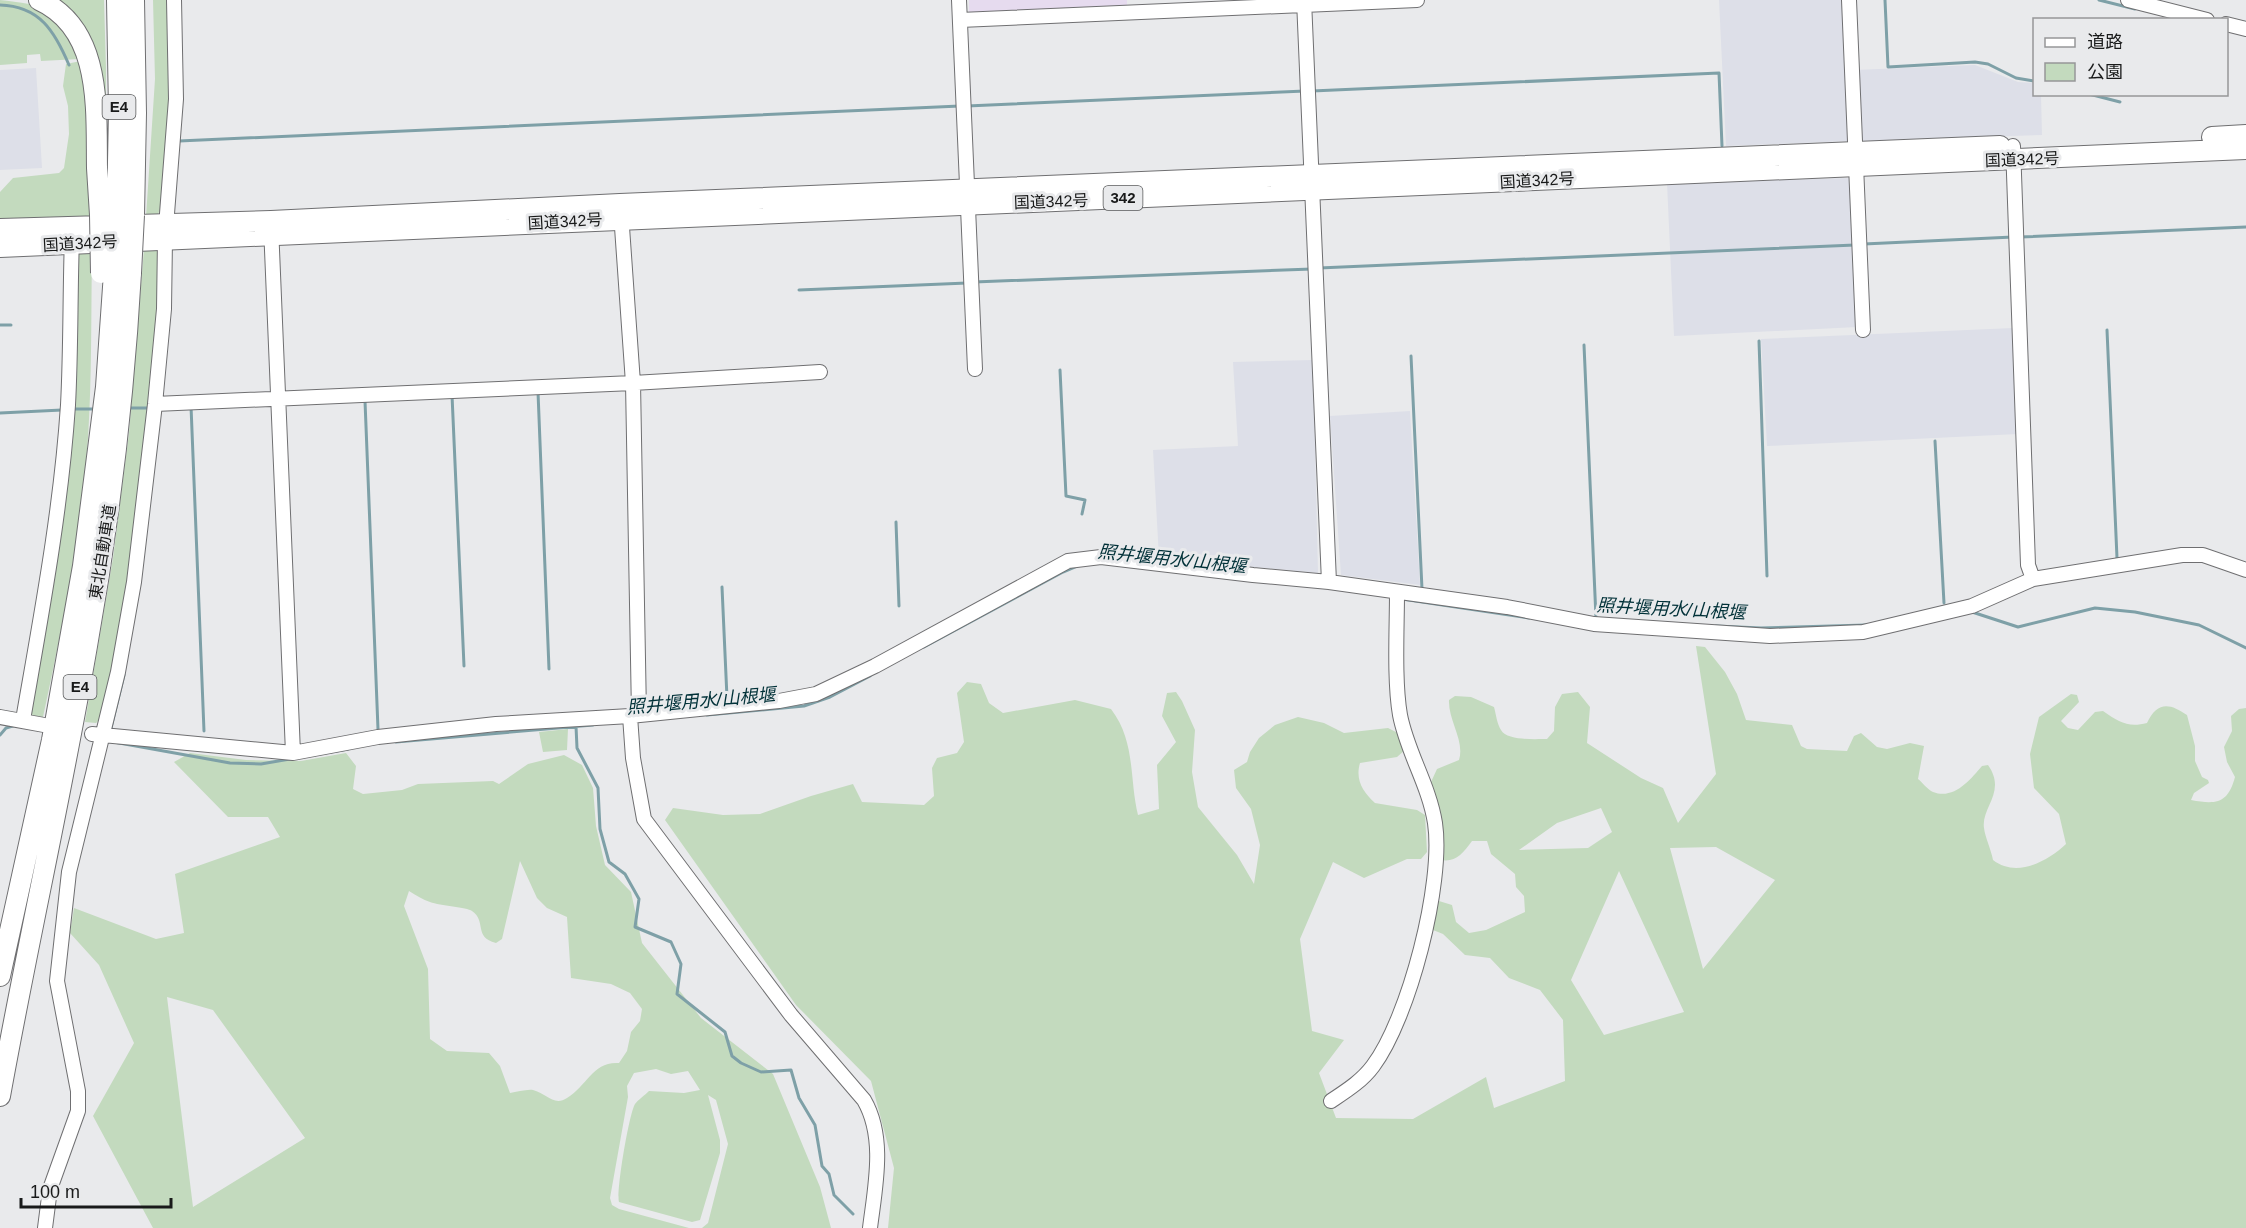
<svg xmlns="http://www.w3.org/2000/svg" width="2246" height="1228" font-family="Helvetica,'Noto Sans JP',sans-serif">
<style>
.built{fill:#dddfe8}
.education{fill:#e6dbef}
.green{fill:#c3dabe;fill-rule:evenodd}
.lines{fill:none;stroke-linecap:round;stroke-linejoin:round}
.stream{stroke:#7ea0a7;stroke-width:3}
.minor-casing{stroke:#6f6f71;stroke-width:16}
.highway-casing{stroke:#6f6f71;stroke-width:22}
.minor{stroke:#fff;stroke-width:14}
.highway{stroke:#fff;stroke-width:20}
.highway-bridge-casing{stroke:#6f6f71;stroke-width:22;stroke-linecap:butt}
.highway-bridge{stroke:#fff;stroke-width:20}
.labels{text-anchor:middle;stroke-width:6;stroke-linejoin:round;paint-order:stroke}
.shield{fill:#e9eaec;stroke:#575859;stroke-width:1.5}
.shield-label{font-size:15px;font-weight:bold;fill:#191a1a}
.street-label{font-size:16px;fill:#191a1a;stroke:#e9eaec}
.water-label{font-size:18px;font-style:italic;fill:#013138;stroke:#e9eaec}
</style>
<rect width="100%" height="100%" fill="#e9eaec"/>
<path class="built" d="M1719 0H1844L1850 141 1726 146Z
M1975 65 2018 82 2034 83V94L2041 95 2042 135 1860 141 1855 70Z
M36 68 42 168 0 170V70Z
M1852 178 1857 327 1674 336 1667 183Z
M2013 328 2018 434 1767 446 1761 339Z
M1313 360 1318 573 1159 558 1153 450 1238 446 1233 362Z
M1410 411 1420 585 1341 575 1330 416Z"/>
<path class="education" d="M969 0H1127V8L969 14Z"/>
<path class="green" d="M0 0C9 1 19 2 29 4 54 10 69 38 79 59L41 61 40 54 27 55V63L0 65Z
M48 0H104L106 68V165L97 67Z
M153 0H168V112L162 206 157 216 146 217 155 79Z
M81 61 88 101 91 211 89 217 0 220V192L13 178 59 173 64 168 69 134 68 106 63 86 66 64Z
M144 249H159L158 323 129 584 101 718 96 723 85 722 113 558 129 433Z
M80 251H92C91 313 92 376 88 438 81 532 63 625 43 717L30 715 51 580 77 255Z
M1696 646 1705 647 1725 672 1737 694 1746 720 1792 725 1801 746 1807 749 1847 751 1854 736 1861 733 1877 747 1887 749 1910 743 1924 746 1918 779C1922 782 1928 790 1933 792 1954 800 1970 780 1982 766L1988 765C2007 792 1981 807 1984 828 1985 837 1991 849 1993 860 2016 878 2047 862 2066 844L2059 814 2034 788 2030 754 2039 717 2071 694 2077 695 2079 702 2061 721 2068 728 2078 730 2095 712 2103 711C2119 722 2128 728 2147 723 2157 701 2170 703 2187 715L2195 746V761L2202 777 2208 780 2209 783 2194 793 2191 800C2217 805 2228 803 2235 777L2227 762 2224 747 2232 731 2231 716 2239 709 2246 708V1228H888L894 1168 871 1081 796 1005 665 820 673 808 723 815 760 814 811 796 853 784 862 802 924 805 934 796 932 768 937 758 957 753 964 742 957 693 967 682 981 684 989 703 1003 713 1075 700 1111 709C1136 742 1129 778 1138 815L1159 809 1157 765 1176 742 1162 716 1167 693 1176 692 1182 701 1195 730 1192 772 1198 807 1237 855 1254 884 1260 845 1251 809 1236 788 1234 770 1247 762 1250 752 1259 738 1275 725 1298 717 1324 723 1344 733 1388 728 1398 733 1405 750 1397 757 1360 763C1355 780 1363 792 1375 803L1417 810 1425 815 1427 852 1421 859H1407L1364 878 1333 862 1300 939 1312 1031 1344 1040 1319 1073 1336 1118 1413 1119 1486 1077 1494 1108 1565 1081 1563 1020 1540 990 1509 978 1490 958 1465 955 1443 934 1433 930 1429 925 1432 905 1439 901 1452 905 1456 922 1469 933 1486 930 1525 912 1524 896 1516 887 1515 874 1491 854 1487 841H1472C1462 855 1454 864 1437 859L1439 814 1431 782 1437 769 1459 760C1465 741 1448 720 1449 700L1455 696 1471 697 1494 707C1496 714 1497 724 1501 730 1507 741 1536 739 1547 739L1554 731 1555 707 1562 694 1578 692 1590 707 1587 743 1641 778 1663 788 1678 823 1716 774ZM1601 808 1612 832 1588 848 1519 850 1557 823ZM1716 847 1775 880 1703 969 1670 848ZM1619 871 1684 1012 1604 1035 1571 980Z
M568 729 567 750 543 752 539 732Z
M190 753 246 760 301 761 346 753 356 766 353 789 363 794 402 790 418 784 493 781 499 784 528 764 564 755 582 765 593 788 596 826 605 865 631 892 642 943 701 1018 773 1074 820 1187 831 1228H702L708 1223 728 1144 716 1100 708 1095 720 1140V1153L700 1220 692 1222 619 1202C616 1192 629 1114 635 1104 638 1100 645 1095 649 1091L684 1093 700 1090 688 1071 671 1074 656 1069 634 1073 627 1086 628 1097 610 1198 612 1205 619 1209 689 1228H153L93 1116 134 1043 99 965 70 933 74 908 156 939 184 933 175 874 280 837 268 817H228L174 762ZM520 861 537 898 547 908 567 917 571 978 611 984 630 993 642 1009 640 1021 631 1032 627 1051 619 1063C593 1061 587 1086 567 1098 554 1107 546 1093 533 1090 527 1089 517 1092 510 1093L500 1066 489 1053 447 1051 430 1039 428 969 404 906 409 891C416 895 423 900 430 902 440 906 467 907 472 911 487 921 473 937 496 943L502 939ZM167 997 213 1010 305 1138 193 1207Z"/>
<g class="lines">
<path class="stream" d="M1885 0 1888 67 1975 62 1988 64 2016 78 2034 81
M2099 0 2135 9
M0 5C40 6 55 32 69 65
M1312 91 1719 73 1722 146
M2089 94 2120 102
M967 106 1305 91
M179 141 960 106
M2020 237 2246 227
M1864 244 2013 237
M1319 268 1855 245
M974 282 1312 269
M799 290 967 283
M0 325H11
M2107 330 2117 558
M1759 341 1767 576
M1584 345 1596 618
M1411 356 1422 589
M1060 370 1066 496 1085 500 1082 514
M538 392 549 669
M452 395 464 666
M365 401 378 729
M191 406 204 731
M129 408H149
M72 409H95
M0 413 62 410
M1935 441 1944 603
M896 522 899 606
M722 587 727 698
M1402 599 1529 618
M1972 612 2018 627 2095 608 2135 612 2199 625 2246 648
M1716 626 1761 628 1866 625
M924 647 1063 572 1077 566
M707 715 804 706 830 697 870 676
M576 726 577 748 598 788 600 829 609 862 625 874 639 899 635 927 671 942 681 964 677 994 725 1032 732 1056 741 1063 761 1072 791 1070 799 1098 815 1125 822 1166 829 1174 834 1195 853 1214
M110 732 124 675
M0 735 6 728 16 725
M108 741 230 763 261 764 348 749
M396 742 593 725"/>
<g class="minor-casing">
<path id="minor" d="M959 0 975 369
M1304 0 1329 582
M1849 0 1863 330
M2128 0 2207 20
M960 20 1417 0
M2226 24 2246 29
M2013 146 2028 565 2033 579
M621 213 633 383 639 714
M271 226 293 753
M155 404 633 383 820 372
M630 716 633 758 644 819 791 1015 864 1100C886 1138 875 1187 870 1228
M0 717 44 725
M23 720C41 616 61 511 68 405 71 349 70 293 72 237
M92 734 293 753 378 737 496 724 630 716 779 701 816 694 875 666 1068 561 1101 557 1253 575 1329 582 1507 607 1594 624 1770 636 1863 632 1972 606 2033 579 2182 555H2203L2246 570
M1331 1101C1346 1091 1362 1081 1373 1066 1409 1018 1444 883 1435 823 1429 785 1407 752 1400 715 1394 680 1397 629 1397 592
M45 1228 50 1189 78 1111V1091L57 981 69 872 118 672 134 582 155 404 164 309 165 239 176 99 174 0"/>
</g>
<g class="highway-casing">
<path id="highway" d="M39 0C103 29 96 110 97 168 98 184 99 199 100 215
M117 0 119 110 117 214
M134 0 136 113 134 215
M2212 137 2246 135
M0 229 271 221 620 204 2000 146
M0 247 2246 149
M0 976 52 740 83 566 106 387 114 273
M0 1096C27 946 61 797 87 646 109 523 124 398 131 273"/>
</g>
<use href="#minor" class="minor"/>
<use href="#highway" class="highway"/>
<g class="highway-bridge-casing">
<path id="highway-bridge" d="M100 215 101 273
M114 273 117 214
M131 273 134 215"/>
</g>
<use href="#highway-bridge" class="highway-bridge"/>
</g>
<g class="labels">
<g class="shield">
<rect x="102.5" y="95" width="33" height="24" rx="4.5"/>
<rect x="1103.5" y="186" width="39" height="24" rx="4.5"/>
<rect x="63.5" y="675" width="33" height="24" rx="4.5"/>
</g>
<g class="shield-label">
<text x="119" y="112">E4</text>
<text x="1123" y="203">342</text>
<text x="80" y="692">E4</text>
</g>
<g class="street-label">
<text transform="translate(2022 159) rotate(-2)" y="6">国道342号</text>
<text transform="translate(1537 180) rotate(-3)" y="6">国道342号</text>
<text transform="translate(1051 201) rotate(-2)" y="6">国道342号</text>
<text transform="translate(565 221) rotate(-3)" y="6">国道342号</text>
<text transform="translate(80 243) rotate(-3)" y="6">国道342号</text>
<text transform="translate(102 552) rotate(-81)" y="6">東北自動車道</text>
</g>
<g class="water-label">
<text transform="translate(1172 559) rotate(6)" y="6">照井堰用水/山根堰</text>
<text transform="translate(1671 609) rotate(3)" y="6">照井堰用水/山根堰</text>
<text transform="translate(701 701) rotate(-5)" y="6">照井堰用水/山根堰</text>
</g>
</g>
<rect x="2033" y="18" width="195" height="78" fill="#e9eaec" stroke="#969798" stroke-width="1.5"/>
<rect x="2045" y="38" width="30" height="9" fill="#ffffff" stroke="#969798" stroke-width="1.5"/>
<text x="2087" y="48" font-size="18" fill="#191a1a">道路</text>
<rect x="2045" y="63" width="30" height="18" fill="#c3dabe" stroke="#969798" stroke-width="1.5"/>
<text x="2087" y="78" font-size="18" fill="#191a1a">公園</text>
<path d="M21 1198v9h150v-9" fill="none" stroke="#191a1a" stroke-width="3"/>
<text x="30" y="1198" font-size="18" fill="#191a1a" stroke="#e9eaec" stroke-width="4.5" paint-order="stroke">100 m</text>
</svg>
